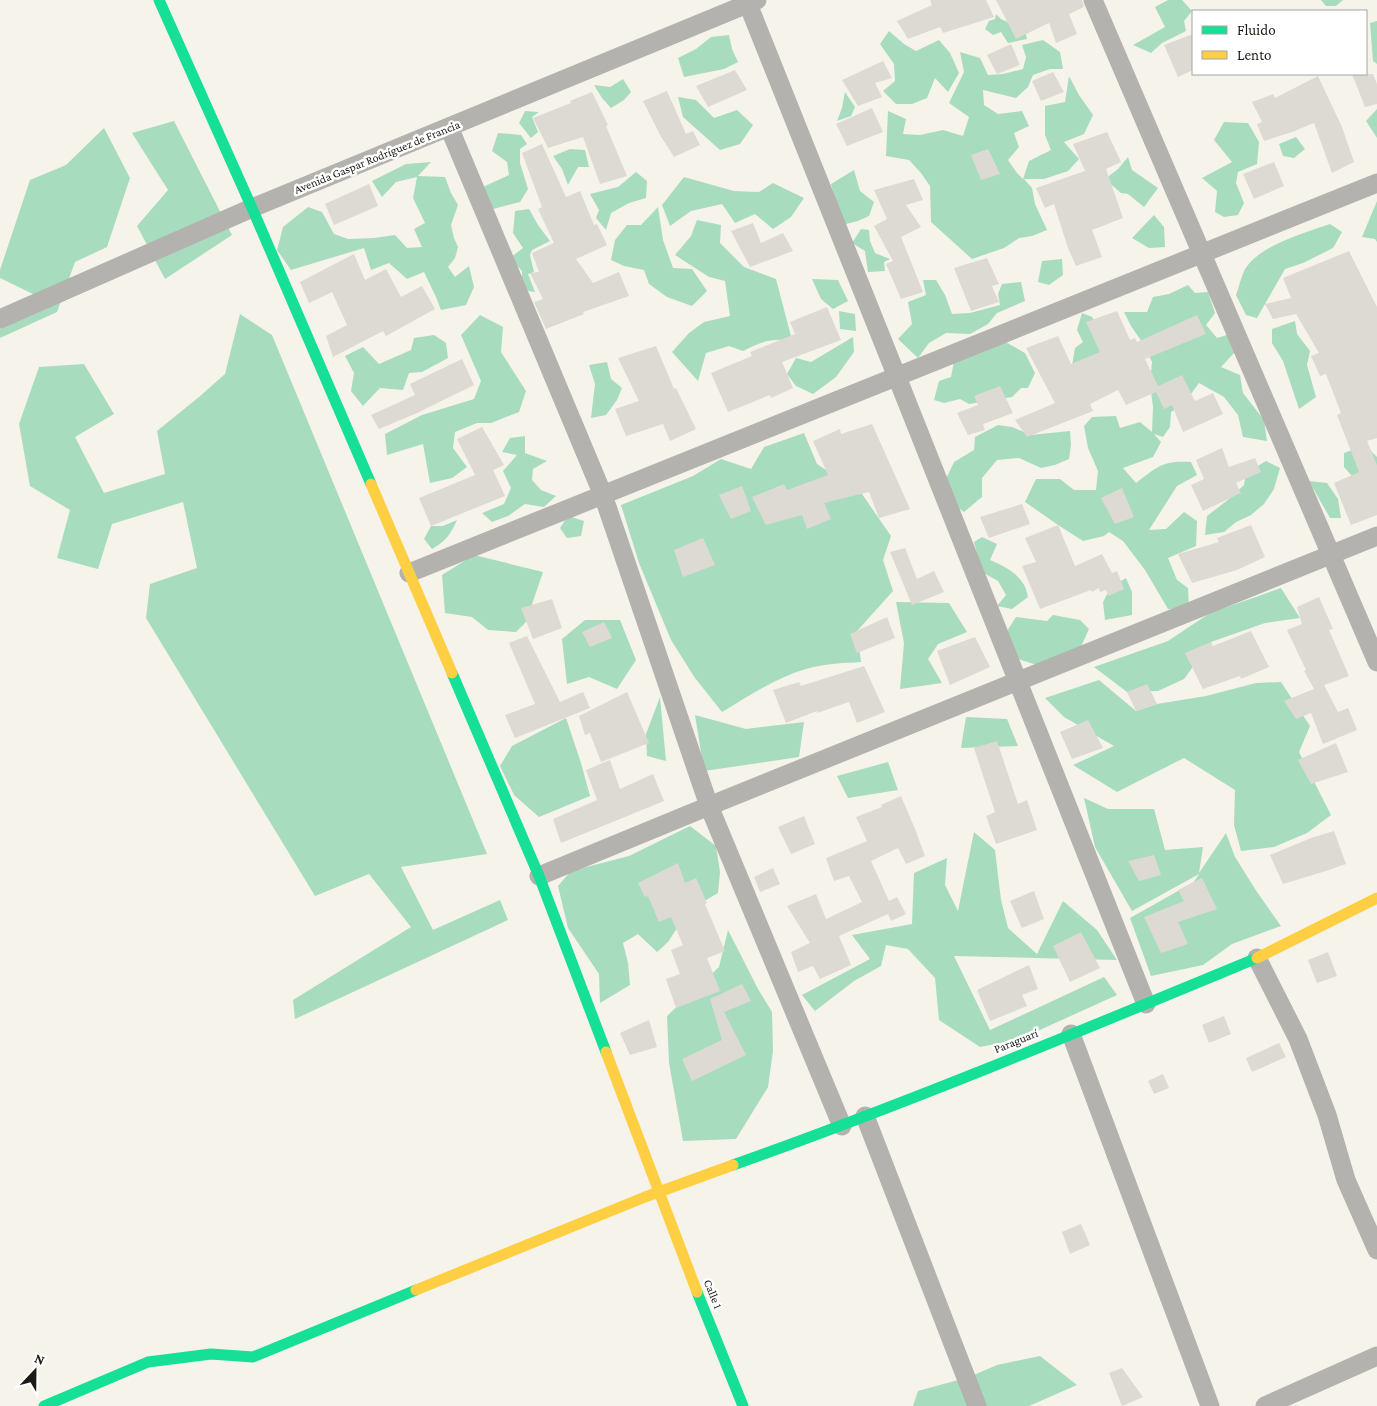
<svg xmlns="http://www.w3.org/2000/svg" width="1377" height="1406" font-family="'Crimson Pro',serif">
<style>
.forest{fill:#a8dcbf}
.building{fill:#dddad3}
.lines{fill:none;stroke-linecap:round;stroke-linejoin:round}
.street{stroke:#b3b2ae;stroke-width:19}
.fast{stroke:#16e098;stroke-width:11}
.slow{stroke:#ffcf43;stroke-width:11}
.labels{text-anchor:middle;stroke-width:5;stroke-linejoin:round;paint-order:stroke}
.street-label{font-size:12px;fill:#1c1b15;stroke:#fff}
</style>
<rect width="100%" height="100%" fill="#f6f3ea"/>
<path class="forest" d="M1168 0H1182L1192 11 1184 21 1186 31 1162 43 1151 53 1133 45 1165 27 1155 7Z
M1321 0H1343L1336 6H1326Z
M996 14 1001 19 1025 30 1027 39 1008 43 1001 32 993 35 985 29 989 21 995 19Z
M1377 21V64L1373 61 1370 23Z
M889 31 904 44 916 51 939 40 950 53 959 73 948 92 935 78 927 98 912 104H896L883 91 895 81 894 64 880 44Z
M729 35 732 49 738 62 724 69 684 77 678 58 696 49 711 37Z
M1043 40 1060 52 1063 69H1050L1033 75 1028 87 1016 98 983 90 984 105 998 114 1022 111 1029 126 1014 133 1019 147 1008 160 1017 173 1023 179 1029 161 1051 150 1045 135V106L1065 102 1069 76 1079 95 1093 115 1084 134 1064 142 1079 159 1068 171 1044 179H1024L1032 188 1035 204 1047 230 1032 236 1019 238 1004 248 972 259 931 222 930 186 921 173 909 160 886 156 888 111 906 119 903 134 920 135 943 130 963 136 969 117 949 103 964 72 960 52 980 58 988 75 1003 74 1023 69 1026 57 1022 45Z
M623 79 631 92 624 100 611 108 602 98 594 85 610 87Z
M845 92 855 107 851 116 837 121 842 108Z
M678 97 696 100 714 118 737 110 753 125 740 144 720 150 683 117Z
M1377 109V138L1366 121Z
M525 111 539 112 532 117 538 132 531 138 519 123Z
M174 121 232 235 165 279 137 226 168 190 132 133Z
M1224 122 1248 123 1259 142 1257 164 1238 172 1236 183 1244 203 1238 215 1224 217 1215 212 1217 191 1202 178 1232 162 1214 140Z
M104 128 130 178 107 247 75 262 57 312 0 338V329L33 294 0 278V270L30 180 66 165Z
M498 133 521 135 527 144 520 149V163L528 189 520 202 493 209 483 187 509 175 507 162 492 151Z
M1296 137 1305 149 1294 158 1283 156 1279 144Z
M570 149 585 150 589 167H578L568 185 562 169 553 156Z
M1128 157 1132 170 1158 188 1144 207 1128 194 1121 193 1105 179 1118 169Z
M431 162 418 176 445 177 451 193 458 205 451 225 454 238 458 247 455 258 448 267 455 277 469 266 474 287 466 305 441 310 436 297 424 272 407 279 389 263 371 270 364 248 291 270 277 250 283 227 308 207 322 212 334 234 348 239 374 238 395 235 407 248 422 247 414 229 425 223 413 198 417 177 396 182 382 197 372 181 406 164Z
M854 170 860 191 874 202 869 216 858 221 842 225 836 206 831 184Z
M636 172 647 181 646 198 629 203 611 213 606 230 596 218 599 210 590 194 618 187Z
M684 177 734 191 759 192 773 183 804 198 791 217 773 229 755 214 735 223 722 204 691 211 670 226 662 205Z
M1377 201V242L1375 239 1362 237Z
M658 207 663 240 673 268 692 269 707 291 692 306 667 297 649 284 644 270 624 266 611 260 615 240 627 225H641Z
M529 209 538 225 550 241 532 250 530 255 534 272 528 274 535 292 522 290V271L510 258 523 248 513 233 515 211Z
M1154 215 1164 227 1165 247 1149 248 1132 238Z
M697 220 721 225 720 243 744 267 776 279 792 340C769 339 763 341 743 351L729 346 706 353 698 381 672 352 689 333 704 322 730 316 725 281 709 277 675 255 691 236Z
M1330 224 1342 232 1333 248 1303 263 1285 269 1257 318 1246 315 1236 295C1239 287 1241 277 1245 269 1260 245 1304 233 1330 224Z
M861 229 869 230 870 241 875 253 890 259 884 262 885 271 868 272 865 251 852 243Z
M1062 259 1063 275 1049 285 1038 282 1042 261Z
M812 279 838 280 848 301 833 309 821 299Z
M923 280H936L945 295 952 314 970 313 1000 305 998 294 1002 284 1021 282 1025 301 997 313 988 324 970 334 946 333 929 343 918 358 898 339 912 324 908 302 926 295Z
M1188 285 1195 293 1208 292 1215 313 1206 325 1217 338 1227 335 1235 352 1221 367 1240 375 1243 393 1264 420 1267 441 1243 437 1238 415 1224 397 1199 383 1183 405 1171 412 1170 427 1163 437 1154 434 1161 442 1153 457 1123 468 1136 483C1157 467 1163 460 1191 462L1197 475 1177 486 1149 530 1166 529 1184 512 1197 521 1196 546 1168 558 1177 580 1188 588 1189 608 1168 609 1145 570 1123 541 1109 532 1104 536 1083 541 1058 525 1025 502 1036 479H1060L1074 490H1096L1098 471 1088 448 1084 426 1092 417 1116 416 1120 428 1140 422 1152 432 1153 407 1150 384 1152 362 1142 342 1131 326 1124 312H1147L1153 297 1169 294Z
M839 311 855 314 856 331 840 329Z
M1082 313 1092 317 1106 341 1111 361 1072 366 1075 348 1083 342 1077 330Z
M240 314 272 335 487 854 401 867 433 930 500 900 508 920 295 1019 293 1000 411 927 369 874 315 896 146 618 150 584 197 568 183 502 112 524 98 569 57 558 70 510 30 486 19 424 39 367 84 364 114 414 75 437 104 493 165 474 157 431 199 397 225 374Z
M480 315 503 327 501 352 526 391 519 412 491 423H477L455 432 453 448 467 467 452 478 430 483 423 444 387 455 385 434 422 415 474 399 481 381 461 335Z
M1295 321 1297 334 1310 351 1307 365 1316 397 1299 409 1283 361 1272 343V329Z
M434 335 446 343 448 358 422 372 409 373 403 390 380 388 363 406 351 391 354 373 345 356 363 347 379 364 411 350 414 338Z
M853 337 854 352 836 377 813 394 796 386 787 374 796 358 811 362Z
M1002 340 1025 353 1035 373 1028 388H1021L1012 397 969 404 960 399 944 403 934 400 939 381 951 377 954 361Z
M607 362 611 379 622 388 617 400 606 415 591 418 595 384 589 365Z
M998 425 1012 427 1031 435 1070 431 1071 445 1069 459 1055 465 1041 468 1019 458 997 460 982 478V497L964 512 952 503 945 481 954 462 974 450 975 437Z
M804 433 817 464 862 494 891 536 883 560 893 591 857 631 861 662C843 663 823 664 806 669 775 678 749 696 722 712L695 678 671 640 639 563 621 505 693 476 721 459 751 469 764 447Z
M525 436V453L547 461 533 469 532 480 541 490 556 496 544 507 525 504 508 516 492 522 482 513 504 504 511 488 503 471 517 455 502 452 510 438Z
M1358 448 1370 450 1377 457V465L1359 484 1344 467V453Z
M1266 461 1280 468 1274 489 1264 504 1251 515 1236 522 1224 532 1205 535 1207 516 1229 499 1244 485 1246 473Z
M1309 481 1327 483 1338 499 1341 518H1330Z
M568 516 584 521 581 536 567 538 560 528Z
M457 520C450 535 446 541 432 549L424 539 431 526H443Z
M982 537 997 544 990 560C1002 565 1017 572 1024 585 1026 588 1027 593 1028 597L1012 609 997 606 1006 595 998 581 982 572 974 542Z
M474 555 543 572 526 622 516 632 488 630 472 617 445 613 442 575Z
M1126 578 1132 592V615L1105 620 1103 602 1111 587Z
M1281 588 1300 618 1265 623 1211 642 1184 679 1158 691 1127 692 1094 667 1168 641 1210 613Z
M896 602 949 603 967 632 938 644 928 659 942 683 900 689 904 643Z
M1053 615 1080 620 1089 629 1079 651 1043 667 1018 659 1007 631 1016 617 1047 621Z
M585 620H620L636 660 617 689 589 677 567 684 562 639Z
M1099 680 1136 711 1157 704 1206 696 1256 683 1281 682 1310 726 1299 752 1331 815 1307 833 1274 847 1241 851 1234 825 1235 790 1184 758 1117 792 1073 765 1114 746 1064 717 1045 698Z
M660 697 666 761 647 756 646 734Z
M695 715 746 729 804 722 799 757 704 771Z
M966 717 1007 719 1018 746 961 748Z
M566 718 581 763 590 796 539 817 514 795 500 766 512 746Z
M888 762 898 790 848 798 837 776Z
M1084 798 1108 809H1154L1165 850 1203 847 1199 873 1226 833 1235 857 1257 892 1281 926 1232 944 1203 965 1151 976 1130 918 1194 882 1199 874 1132 911 1095 847Z
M690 826 716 846 720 872 718 893 689 910 668 942 657 952 638 934 623 943 628 963 630 985 600 1003 599 974 568 928 558 886 571 871 629 856Z
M974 832 995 850 1001 900 1008 928 1037 954 1063 901 1097 930 1117 960 954 956 990 1030 1104 977 1117 995 1020 1039 980 1047 939 1020 935 978 908 949 886 945 881 966 854 981 815 1011 802 995 870 959 852 935 912 924 914 873 947 858 945 885 958 911Z
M728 930 758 989 772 1012 773 1051 768 1087 736 1139 683 1141 669 1063 667 1016 719 967Z
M1040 1356 1077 1385 1029 1406H913L918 1391 969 1377 997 1365Z"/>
<path class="building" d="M930 0H986L994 17 943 33 940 27 908 39 897 21 932 5Z
M996 0H1082L1084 7 1069 14 1077 34 1056 43 1049 23 1016 39Z
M1193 34V70L1178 77 1164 45Z
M1011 44 1020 65 997 74 987 55Z
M883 61 892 78 875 83 882 97 858 106 842 80Z
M735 70 747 90 708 107 696 86Z
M1053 72 1064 92 1041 101 1032 81Z
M1352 74H1373L1377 84V104L1365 107Z
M1318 76 1342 127 1354 162 1332 173 1314 123 1292 132 1264 141 1257 124 1262 122 1252 102 1273 94 1275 98Z
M667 91 686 134 693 131 700 145 674 157 660 135 643 101Z
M592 92 608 125 606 126 627 176 600 184 583 137 548 148 533 118 571 103 570 101Z
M872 108 883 132 847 146 836 124Z
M1107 132 1121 162 1106 169 1123 218 1092 230 1102 257 1076 266 1068 248 1054 204 1045 208 1036 188 1085 171 1073 144Z
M542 144 566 197 580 191 594 225 597 224 607 245 576 259 593 283 619 272 629 296 583 312 584 314 546 329 534 302 543 299 530 273 539 272 532 253 554 243 538 209 542 207 522 153Z
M988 149 1000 174 981 180 971 155Z
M1274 162 1284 186 1254 199 1243 174Z
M914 179 923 200 906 205 921 227 901 237 923 292 901 299 886 264 893 261 874 226 887 219 874 190Z
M369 184 378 206 334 225 325 204Z
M753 223 761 243 783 233 793 251 750 267 731 231Z
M1349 251 1377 307V438L1367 441 1377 465V515L1351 525 1334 483 1359 472 1337 415 1341 413 1326 374 1320 376 1311 356 1319 353 1296 314 1273 319 1265 304 1291 298 1283 278Z
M354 254 365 280 386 269 401 297 422 286 435 309 386 336 383 331 333 357 326 336 347 325 332 292 309 303 300 282Z
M987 258 999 284 992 286 999 302 971 311 954 268Z
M827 307 841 340 782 362 793 388 771 398 770 395 728 412 711 373 752 356 750 352 795 334 790 322Z
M1117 311 1130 340 1135 338 1137 342 1197 315 1206 334 1145 359 1158 386 1182 375 1195 401 1213 393 1223 414 1183 432 1172 405 1164 409 1156 392 1126 405 1118 390 1090 404 1093 411 1027 437 1015 420 1055 403 1026 348 1058 336 1071 364 1100 352 1086 322Z
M656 346 674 389 676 388 696 429 670 441 663 424 626 436 615 409 639 401 618 358Z
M462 359 474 385 417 413 379 429 371 415 415 395 410 384Z
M1000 386 1013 413 983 424 985 430 968 435 957 413 978 405 974 396Z
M872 424 910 509 879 518 869 492 824 503 831 519 807 529 802 515 766 525 752 497 784 484 787 490 828 475 813 441 840 429 841 434Z
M482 427 504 465 493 470 505 496 431 526 419 498 475 475 457 439Z
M1222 448 1229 467 1255 458 1261 472 1236 483 1241 493 1203 511 1191 485 1204 479 1196 460Z
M742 486 751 511 731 519 719 495Z
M1122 488 1134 517 1115 524 1101 498Z
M1022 504 1030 524 989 538 980 517Z
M1058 525 1075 566 1102 554 1112 573 1117 571 1124 589 1109 596 1106 590 1100 592 1099 588 1092 592 1091 590 1040 609 1022 566 1036 562 1025 538Z
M1251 525 1265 557 1237 570 1192 583 1178 554 1219 542 1217 538Z
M703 538 715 565 683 577 674 550Z
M905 548 917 579 934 571 944 592 912 605 890 552Z
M1319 597 1333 629 1329 630 1349 676 1314 689 1304 671 1306 670 1287 630 1302 624 1297 607Z
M552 599 562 628 533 639 521 608Z
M887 617 895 638 857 653 850 634Z
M604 622 612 638 590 647 582 632Z
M1251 631 1269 667 1241 679 1240 676 1203 689 1185 653 1211 642 1213 646Z
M527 636 560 702 583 692 590 708 515 738 505 715 535 704 509 643Z
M975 637 990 667 950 685 937 651Z
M864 666 885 712 857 723 849 702 817 713V711L786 723 773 690 799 682 801 686Z
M1147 684 1157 704 1136 711 1127 692Z
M1324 685 1338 712 1348 708 1357 730 1323 744 1311 713 1296 719 1284 701Z
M627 692 649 743 601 762 590 733 585 735 579 716Z
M1088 720 1103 748 1072 759 1060 732Z
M997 741 1018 804 1027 800 1037 830 996 844 986 816 995 812 974 748Z
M1336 743 1348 772 1311 784 1298 760Z
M610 760 620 789 653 774 664 801 561 843 553 819 597 800 586 770Z
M901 796 915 829 925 856 906 864 898 848 871 861 889 901 897 897 906 914 891 921 888 914 839 936 851 965 820 979 813 966 798 972 791 952 810 943 787 906 816 894 826 919 862 902 849 876 834 881 826 858 867 841 856 817 882 807 881 805Z
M804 816 815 844 791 854 778 827Z
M1334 831 1346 864 1329 870 1283 884 1270 855 1311 838Z
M1154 855 1161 875 1139 881 1128 861Z
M678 863 685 883 696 878 707 903 705 904 725 951 707 958 720 991 676 1008 666 979 680 974 671 950 683 945 671 917 659 922 648 896 645 897 638 883Z
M773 868 780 884 760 892 754 877Z
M1202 878 1217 909 1178 922 1188 944 1161 953 1144 917 1184 901 1178 890Z
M1034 891 1044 919 1022 928 1010 901Z
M1081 932 1100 968 1070 982 1053 946Z
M1328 952 1337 976 1317 983 1308 960Z
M1029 965 1038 989 1022 995 1027 1006 990 1021 977 990Z
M742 984 751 1001 724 1012 746 1055 692 1081 682 1059 722 1040 710 999Z
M1224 1016 1231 1034 1209 1043 1202 1025Z
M649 1020 657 1047 630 1055 620 1033Z
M1279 1043 1286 1057 1252 1072 1246 1058Z
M1163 1074 1169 1088 1154 1094 1148 1081Z
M1081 1224 1090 1245 1070 1254 1062 1232Z
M1122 1368 1143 1397 1122 1406 1109 1373Z"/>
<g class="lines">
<path class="street" d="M1093 0 1377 662
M748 4 897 377 1146 1004
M449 127 603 495 709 806 842 1126
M0 319 252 208 757 0
M409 573 1377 183
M539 876 709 806 1377 536
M1257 958 1298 1039 1327 1115 1346 1180 1377 1250
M1071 1034 1210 1406
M865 1116 977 1406
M1265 1406 1377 1356"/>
<path class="fast" d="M159 0 252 208 371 484
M452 673 539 876 606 1052
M733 1165C910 1102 1083 1030 1257 958
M697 1292 743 1406
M44 1406 148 1362 211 1354 253 1357 416 1290"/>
<path class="slow" d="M371 484 452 673
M1257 958 1377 898
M606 1052 697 1292
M416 1290 645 1197 733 1165"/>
</g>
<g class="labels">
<g class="street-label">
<text transform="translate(377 157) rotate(-22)" y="4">Avenida Gaspar Rodríguez de Francia</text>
<text transform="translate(1016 1041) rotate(-22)" y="4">Paraguarí</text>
<text transform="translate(713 1294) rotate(68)" y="4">Calle 1</text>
</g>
</g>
<rect x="1192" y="10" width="175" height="65" fill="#ffffff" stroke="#a4a4a1"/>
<rect x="1202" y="26" width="25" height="8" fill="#16e098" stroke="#a4a4a1"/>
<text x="1237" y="35" font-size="15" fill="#1c1b15">Fluido</text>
<rect x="1202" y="51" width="25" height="8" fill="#ffcf43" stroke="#a4a4a1"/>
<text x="1237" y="60" font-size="15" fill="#1c1b15">Lento</text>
<g transform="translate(35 1371) rotate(22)" stroke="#ffffff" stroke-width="4" paint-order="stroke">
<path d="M0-4L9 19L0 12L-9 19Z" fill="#1c1b15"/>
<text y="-8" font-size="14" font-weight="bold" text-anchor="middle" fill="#1c1b15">N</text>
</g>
</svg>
